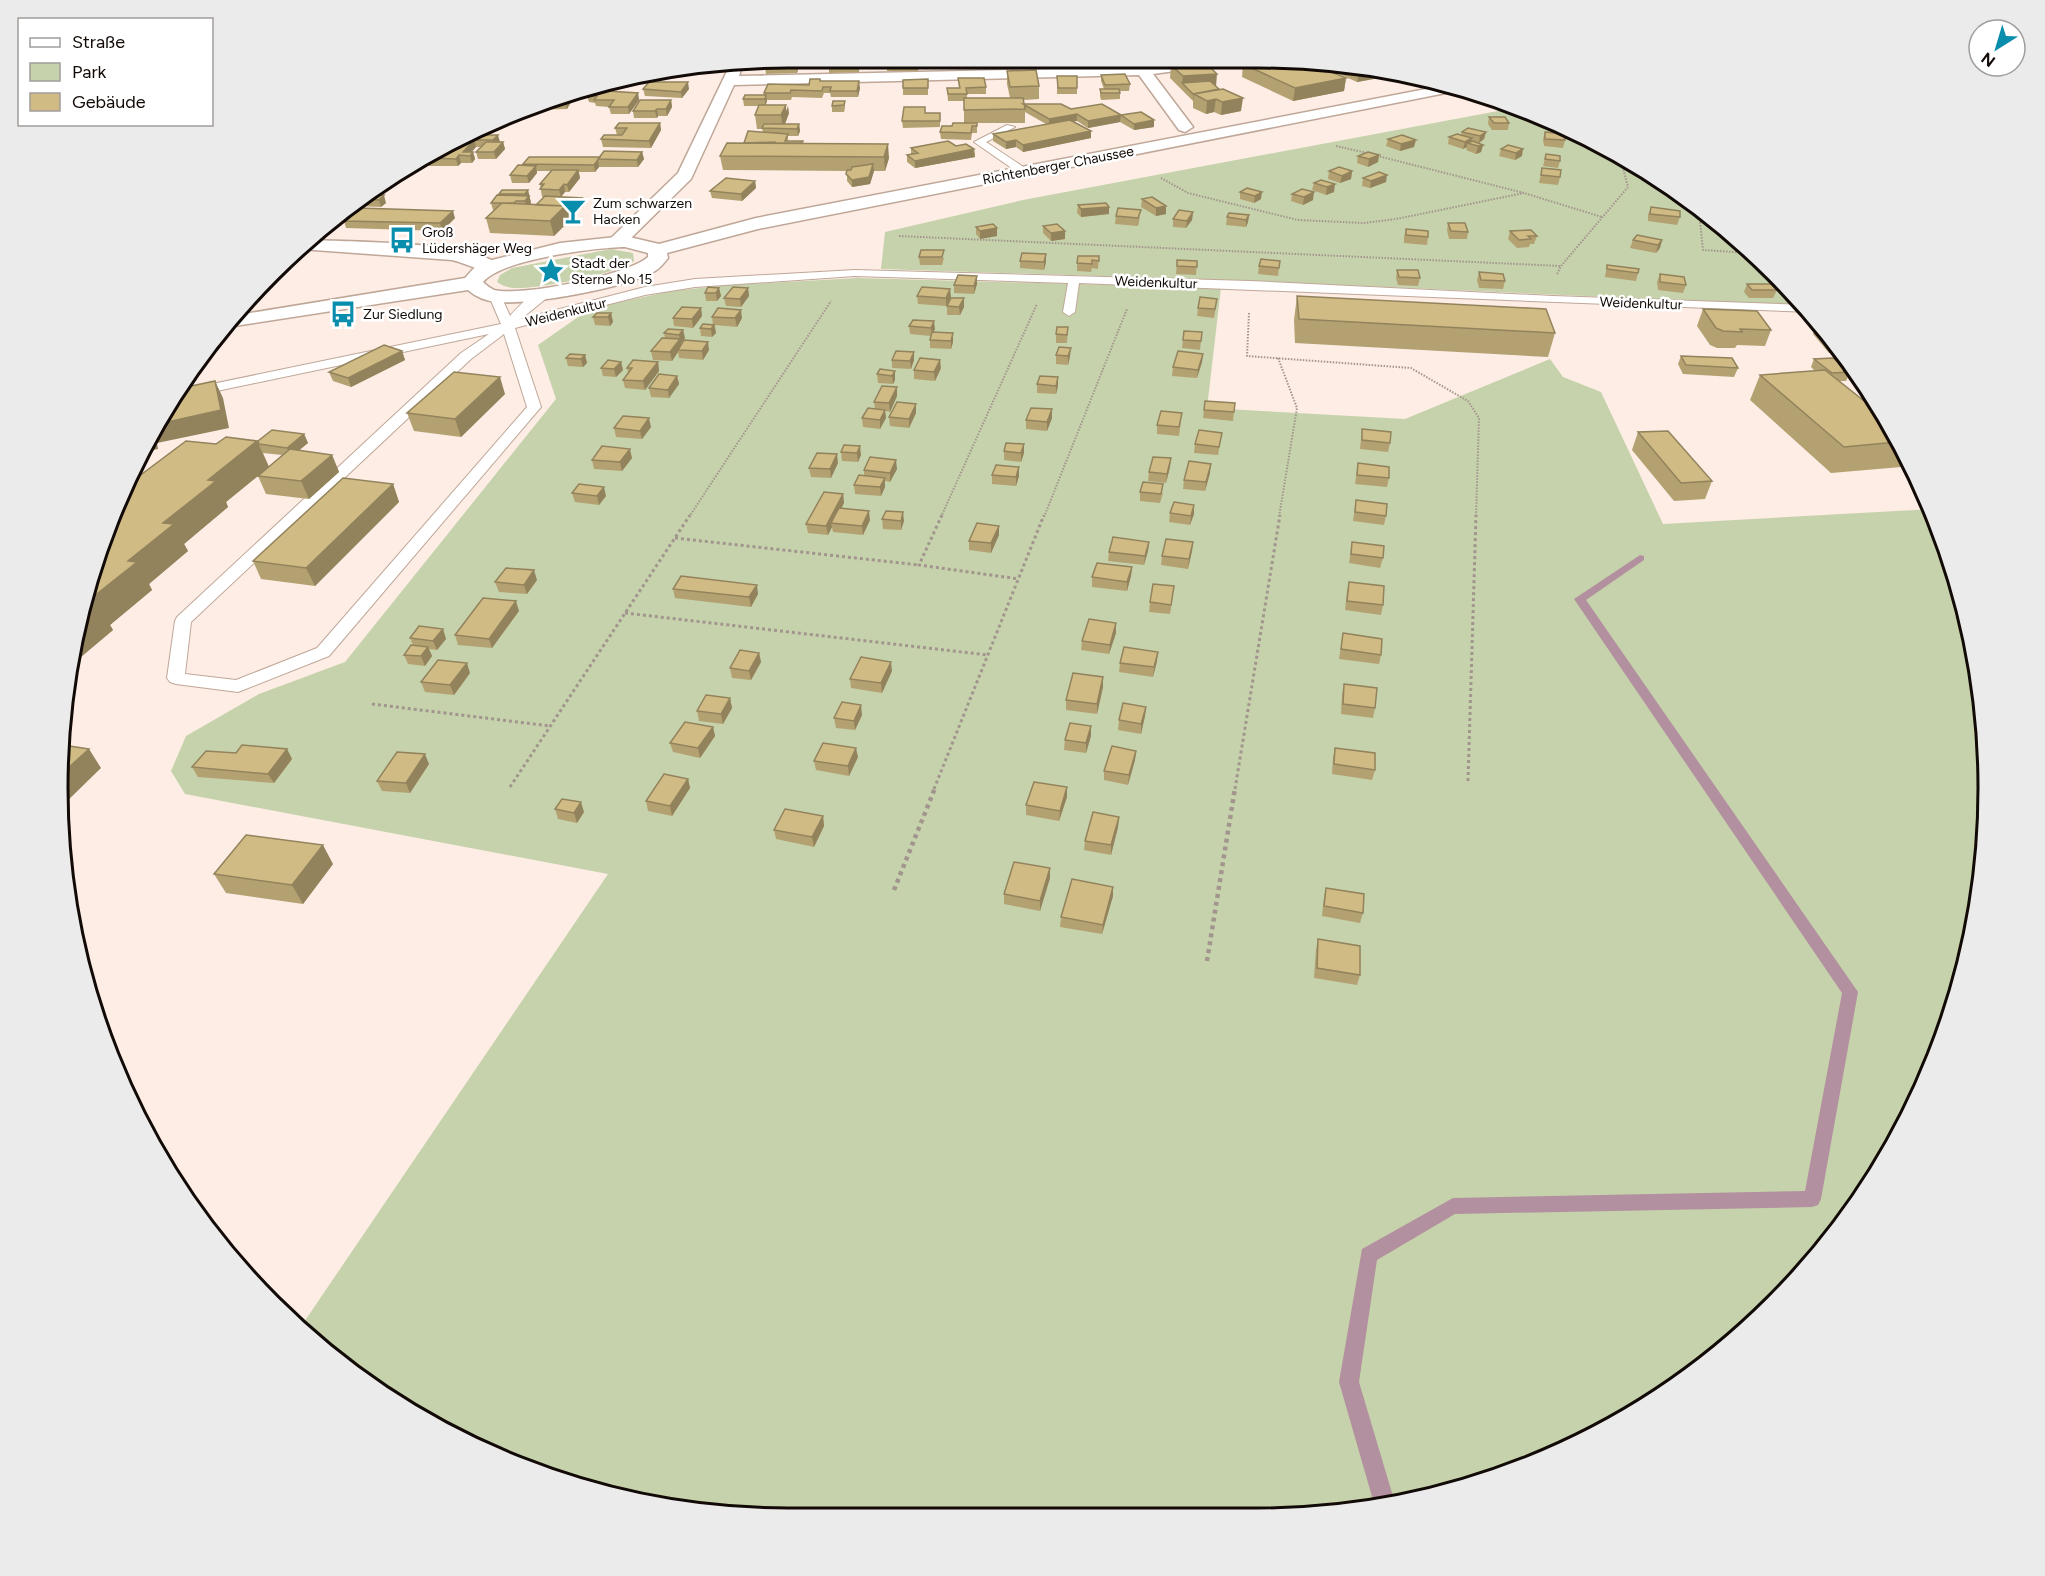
<svg xmlns="http://www.w3.org/2000/svg" width="2045" height="1576" font-family="Figtree,sans-serif">
<style>
.green{fill:#c6d2ab}
.lines{fill:none;stroke-linecap:round;stroke-linejoin:round}
.stream{fill:#b3909f;fill-rule:evenodd}
.service-casing{stroke:#bfa798;stroke-width:2}
.minor-casing{stroke:#bfa798;stroke-width:3}
.tertiary-casing{stroke:#bfa798;stroke-width:3}
.path-far2{stroke:#a2958e;stroke-width:2;stroke-dasharray:1.5 1.5;stroke-linecap:butt}
.path-far1{stroke:#a2958e;stroke-width:3;stroke-dasharray:3 3;stroke-linecap:butt}
.path{stroke:#a2958e;stroke-width:4.5;stroke-dasharray:4 4;stroke-linecap:butt}
.service{fill:#fff;fill-rule:evenodd}
.minor{fill:#fff;fill-rule:evenodd}
.tertiary{fill:#fff;fill-rule:evenodd}
.wall{fill:#b4a172;fill-rule:evenodd}
.shaded-wall{fill:#92835d}
.building{fill:#d1bb85;stroke:#92835d;stroke-width:1.5}
.labels{text-anchor:middle;stroke-width:5;stroke-linejoin:round;paint-order:stroke}
.far-street-label{font-size:14px;fill:#120a06;stroke:#fff}
.far-poi-label{font-size:14px;fill:#120a06;stroke:#fff;text-anchor:start}
.rim{fill:none;stroke:#120a06;stroke-width:3}
</style>
<rect width="100%" height="100%" fill="#fdede4"/>
<path class="green" d="M1514 108 1581 133 1702 208 1807 306 1252 281 881 269 885 232 1023 200Z
M611 249 633 253 634 261C617 274 538 289 515 288 508 288 503 286 497 282L500 275 512 268Z
M858 278 1221 288 1207 408 1405 419 1550 359 1563 377 1601 392 1663 524 1933 509 1974 646 1988 788 1974 931 1932 1068 1865 1194 1774 1305 1663 1396 1492 1480 1352 1513H692L553 1480 382 1396 300 1328 608 874 185 794 171 771 186 736 259 694 345 662 556 399 538 345 591 308 672 291 728 285Z"/>
<g class="lines">
<path class="stream" d="M1640 555 1644 556V560L1586 600 1858 992 1821 1199 1818 1205 1812 1207 1455 1214 1377 1260 1359 1382 1395 1503 1375 1507 1339 1382 1362 1249 1453 1198 1805 1191 1842 993 1574 599Z"/>
<g class="service-casing">
<path id="service" d="M1007 125 1015 127 986 142 1028 170V174H1020L974 142Z
M855 270 1250 281 1553 296 1806 305 1811 312 1079 283 1075 312 1069 316 1063 312 1068 283 855 276 695 287 645 295 515 328 541 407 329 656 238 692 176 684 170 682 167 678 175 621 177 617 461 353 489 334 193 396 186 392 188 389 501 324 489 296 495 292 501 296 510 316C519 306 534 289 548 291V297L521 319 645 287 695 279ZM504 334 527 407 317 648 236 680 185 674 191 622 471 359Z"/>
</g>
<g class="minor-casing">
<path id="minor" d="M1134 58H1148L1149 66 1207 58H1249L1242 62 1153 74 1193 127 1185 132 1179 130 1139 75 734 85 691 179 624 245H610L608 241 678 173 730 65 743 63 739 76 1135 67Z
M312 240C347 242 482 241 500 267L497 271C484 274 466 263 452 260L300 249Z"/>
</g>
<g class="tertiary-casing">
<path id="tertiary" d="M1452 84 1466 89 758 229 667 253 668 258C664 263 660 268 655 271 627 288 530 305 497 302 486 301 476 297 468 290L228 327 238 315 465 278 474 268 488 261 560 243 625 236 659 244 756 218ZM625 247 648 253V257C628 275 521 297 494 290 490 288 486 285 483 282 502 259 593 248 625 247Z"/>
</g>
<path class="path-far2" d="M1336 146 1367 153
M1374 155 1524 193 1602 217
M1161 178 1188 193 1298 220 1364 223 1396 219 1524 193
M1706 212 1700 221 1703 250 1750 253
M899 236 1561 266
M1557 274 1561 266 1628 187 1620 157
M1249 313 1247 356 1411 368 1468 401 1479 418 1476 517
M1278 358 1297 408 1279 517
M689 517 831 301
M941 517 1037 304
M1044 517 1127 309"/>
<path class="path-far1" d="M942 515 919 565 1019 579
M675 538 919 565
M625 613 988 655
M372 704 550 726
M1468 781 1476 515
M510 787 690 515
M934 789 1044 515
M1235 789 1280 515"/>
<path class="path" d="M894 890 935 788
M1207 961 1235 788"/>
<use href="#service" class="service"/>
<use href="#minor" class="minor"/>
<use href="#tertiary" class="tertiary"/>
</g>
<path class="wall" d="M788 57H798L799 64 797 73 766 74 764 61Z
M863 57H889L919 64 918 71H887V63H864Z
M860 58 859 72 829 73V67Z
M1002 58 1043 61V68H1003Z
M1073 58H1113V60H1074Z
M1321 61 1414 77 1405 78 1399 76 1382 79 1379 78 1357 82 1324 67 1325 64Z
M1243 64 1346 78 1344 91 1293 101 1242 77Z
M1171 65 1216 86 1241 111 1221 115 1214 112 1206 114 1193 108V101L1170 78Z
M1007 71 1039 86V99L1024 100V104L1121 115 1120 122 1088 128 1077 121H1073L1091 131V138L1023 152 1016 147 1006 149 993 141V134L1046 124 1025 112V123H975H977V133H972L971 140 941 139 940 132 952 126 964 123V101H948L947 88H959L958 78 986 87V94H967V98H1010L1007 84Z
M667 73 665 77H639L636 81H606Z
M1101 75 1130 84 1129 91H1120V99L1101 100 1100 96V89H1104L1101 81Z
M1057 76 1077 88V94H1057Z
M820 79 821 81 860 88 858 97H831L830 93H824L822 98 792 97 791 100H767L766 105 789 113 785 124H799L800 131 798 136H788V141H803V143L889 158 885 171H874L870 184 852 187 847 181V171L723 170 720 156 763 132 762 129H757L755 115 759 106H744L743 99 764 95V93L809 85Z
M928 79V95H903V88Z
M643 89H689L682 98 645 96Z
M638 93 639 100 629 114H611L609 107 596 106 595 103 589 102 587 96Z
M567 95H570L571 102 567 109 532 110Z
M671 100 672 107 667 116H658L657 118H634L633 111Z
M845 101V108L844 112H832V106Z
M925 107V113H940V127L903 128 902 121Z
M1121 115 1154 127 1134 130 1120 122Z
M515 117V118L511 123H499Z
M1489 117 1509 123 1508 130H1492L1488 124Z
M1546 119 1562 125 1560 131 1546 130 1545 124Z
M660 123 661 130 651 148 603 147 601 139 617 135 615 128Z
M477 132 475 135 500 142H503L505 149 496 159H478L476 152 481 147H476L471 152H473L475 159 472 163H461L458 166H429L427 158 436 149Z
M1462 132H1486L1484 139 1479 143 1483 145 1481 152 1476 154 1466 150 1467 147 1463 149 1448 144 1449 137 1461 135Z
M1545 132 1565 140 1563 148 1544 146 1543 139Z
M1388 139 1414 147 1400 151 1386 146Z
M1508 145 1522 156 1515 160 1499 156 1501 149Z
M956 146 974 149 975 157 915 168 907 162V155L911 154V148Z
M642 152 644 159 638 167H599L595 172H579L580 178 569 192H565L561 197 582 198 584 206 554 236 490 233 486 218 494 210H493L491 203 499 195V194L528 190 531 203 530 204 536 205 544 197H542L540 184 551 171H537V173L529 183H512L510 175 523 165V164L600 157Z
M1546 154 1560 161 1558 168 1543 166Z
M1379 155 1378 162 1368 167 1357 163 1358 156Z
M1542 168 1560 177 1558 185 1539 183Z
M1329 171H1352L1351 179 1340 183 1328 179Z
M1363 178 1386 182 1370 188 1362 186Z
M1321 180 1334 192 1326 195 1312 190 1314 183Z
M755 181 756 188 742 201 712 198 710 191Z
M1669 187 1689 200 1668 198 1667 192Z
M1247 188 1261 199 1254 203 1240 199V192Z
M1292 194 1313 200 1303 205 1291 201Z
M371 195 386 203 381 207 356 206Z
M1142 199 1166 206V214L1156 216 1141 207Z
M1078 205 1109 207V214L1081 217 1077 213Z
M1651 207 1680 217 1677 225 1648 221V215Z
M1193 212 1192 220 1186 228 1173 227V219Z
M1249 215 1248 222 1246 227 1226 225 1227 217Z
M1116 216 1140 217 1138 226 1115 224Z
M455 218 442 231 346 228 344 221Z
M1448 223 1468 232 1467 239H1449L1447 230Z
M1043 226 1065 231V239L1051 241 1043 233Z
M976 227 997 228V236L980 239 976 234Z
M1406 229 1428 237 1427 245 1404 243V237Z
M1510 231 1537 236 1534 244H1530L1529 247 1517 248 1508 239Z
M1633 240H1662L1660 248 1656 253 1630 248Z
M921 250 944 258 942 265H920L919 257Z
M1046 254V262L1044 270 1020 268V261Z
M1099 256 1098 269 1092 268 1091 272 1077 271V263Z
M1177 260 1197 261 1196 275 1176 274Z
M1280 261 1278 276 1258 274 1259 266Z
M1607 265 1638 273 1636 281 1605 277Z
M1397 270 1420 278 1418 286 1398 285 1396 278Z
M1479 272 1505 281 1503 289 1479 288 1477 280Z
M1660 274 1686 285 1683 293 1658 290 1657 282Z
M977 284 974 294 954 293V285Z
M1747 284 1777 290 1773 298H1749L1744 292Z
M719 288 721 296 717 301H706L705 293Z
M748 288 749 296 741 307 726 306 724 298Z
M1792 292 1800 300 1794 299 1791 295Z
M917 296 951 297 946 306 918 304Z
M1297 296 1555 333 1548 357 1295 343 1294 320Z
M947 306 964 307 960 315H947Z
M1216 307 1214 318 1197 316 1198 308Z
M701 308 702 316 693 328 674 326 673 318Z
M1703 309 1771 330 1765 346 1737 345 1735 348H1717L1710 345 1697 326Z
M611 313 613 322 610 326 595 325 593 317Z
M712 317 742 318 737 327 715 325 716 333 712 337 701 336 700 328 713 325Z
M913 320 935 329 933 332 953 342 951 349 930 348V340L931 336 910 334 909 326Z
M1818 321 1843 354 1829 353 1813 334Z
M1068 327 1067 343H1056V334Z
M683 330 685 338 681 343V345L709 350 703 360 679 358 678 352 672 361 653 360 651 351 665 338 664 333Z
M1202 332 1200 350 1182 348 1183 340Z
M402 351 405 360 351 387 333 381 329 372Z
M914 352V360L911 369 892 368V360Z
M1203 354 1202 362 1197 378 1172 376 1173 367Z
M585 355 587 363 583 367 568 366 566 358Z
M1056 355 1070 356 1068 365 1056 364Z
M1681 356 1738 368 1734 377 1683 374 1678 364Z
M1814 359 1850 372 1846 381H1840L1883 416 1905 458 1901 467 1831 473 1750 400 1760 375 1815 371 1811 367Z
M621 362 623 370 616 377 603 376 601 368Z
M658 362 659 371 645 390 625 388 623 380 628 373 627 368Z
M941 368 935 381 914 379V370Z
M895 371V380L893 384 878 383 877 374Z
M677 376 679 384 669 398 651 397 649 388Z
M1037 384 1058 386 1056 394 1037 393Z
M897 387V396L890 412 885 411 886 418 880 429 863 427 862 418 875 409 874 402Z
M505 394 461 437 414 431 407 413Z
M1205 401 1235 403 1233 421 1203 418Z
M916 404V413L909 428 890 426 889 417Z
M1182 413 1179 436 1157 434V425Z
M1052 418 1047 431 1026 429V420Z
M651 427 642 439 616 437 614 428Z
M1362 429 1390 443 1388 452 1360 449Z
M1638 432 1712 481 1705 499 1674 501 1632 450Z
M1222 433 1218 455 1194 453 1195 444Z
M304 434 308 443 299 450 332 455 339 472 309 499 266 494 258 476 269 467 226 502 228 507 184 544 188 551 149 584 152 590 110 625 113 630 74 662 82 599 216 444 257 441ZM263 453 282 455 269 467Z
M1024 444V453L1021 462 1004 460V451Z
M844 445 861 455 858 462 842 461 841 452Z
M632 458 622 471 594 469 592 460Z
M838 463 831 478 811 477 809 468Z
M1358 463 1389 478 1387 487 1355 484Z
M1019 467V476L1016 486 992 484V475Z
M1170 467 1166 483 1148 481 1149 472Z
M897 469 890 482 885 481V487L881 496 855 494 854 485 864 476V470Z
M1210 473 1205 491 1183 489 1184 480Z
M393 484 399 502 315 586 261 579 253 561Z
M1140 492 1163 493 1160 503 1140 501Z
M572 493 606 496 599 505 575 502Z
M843 494 844 503 841 508 870 520 863 535 833 532 832 527 828 535 808 533 806 524Z
M1356 500 1386 516 1384 525 1353 521Z
M886 511 904 521 901 530 883 529 882 519Z
M1170 513 1194 514 1190 525 1169 522Z
M999 535 991 553 969 550V541Z
M1149 542 1148 551 1144 565 1108 561 1109 552Z
M1193 542 1192 551 1188 569 1161 565 1162 556Z
M1352 542 1383 558 1380 568 1349 563Z
M1132 567 1131 576 1127 591 1092 587V577Z
M537 580 527 594 499 592 495 582Z
M1349 582 1383 605 1381 615 1345 610 1347 591Z
M673 589 758 594 751 607 675 598Z
M1173 596 1170 614 1149 612 1150 602Z
M519 611 492 648 458 645 455 635Z
M1116 623V633L1109 654 1081 650 1082 641Z
M443 629 446 639 437 650 429 649 432 656 425 666 408 664 404 655 413 645 410 638Z
M1343 633 1381 655 1379 664 1339 659Z
M759 653 761 662 751 680 732 678 730 668Z
M1157 661 1153 677 1119 672 1120 663Z
M892 671 882 693 851 688 850 679Z
M470 673 454 695 425 692 421 682Z
M1103 677V687L1097 714 1066 710V700Z
M1344 684 1375 708 1373 718 1341 714 1342 694Z
M730 698 732 708 723 724 699 721 697 711Z
M1146 707 1145 716 1141 734 1118 730 1119 720Z
M862 715 855 730 836 728 834 718Z
M713 727 715 736 700 758 673 752 670 743Z
M1091 736 1086 753 1064 750 1065 740Z
M1335 748 1375 770 1372 780 1332 774 1333 757Z
M287 749 292 759 274 783 198 777 192 767 236 753Z
M1136 751 1135 760 1128 785 1104 780V771Z
M858 757 849 776 816 770 814 761Z
M429 764 410 793 382 791 377 781Z
M688 779 690 788 672 816 648 811 646 801Z
M1067 787V797L1059 821 1026 815V805Z
M555 809 584 812 577 823 558 819Z
M823 816 824 826 814 847 776 839 774 830Z
M1119 817 1118 827 1111 855 1084 850 1085 841Z
M333 864 303 904 226 893 214 874Z
M1050 868V878L1040 911 1004 904V894Z
M1113 887V896L1102 934 1060 927 1061 917Z
M1326 888 1363 913 1360 923 1322 916 1324 897Z
M1318 939 1360 975 1357 985 1314 978 1316 949Z"/>
<path class="shaded-wall" d="M796 57H798L799 64 797 73 795 61Z
M1360 68 1380 71 1379 78 1357 82Z
M1383 72H1385L1399 74V76L1382 79Z
M1217 74 1216 87 1182 83 1183 76Z
M1406 75 1414 77 1405 78Z
M1346 78 1344 91 1293 101 1295 88Z
M859 81 860 88 858 97 857 91Z
M688 82 689 89 682 98 681 92Z
M638 93 639 100 629 114 628 107Z
M1193 94 1216 99 1214 112 1206 114 1207 101 1194 94 1193 101Z
M570 95 571 102 567 109 565 102Z
M766 95 767 101 765 106V99Z
M1243 98 1241 111 1221 115 1222 102Z
M671 100 672 107 667 116 666 109Z
M786 105V111L788 106 789 113 783 129 781 115Z
M657 109 658 116 657 118 655 111Z
M1077 114V121L1049 126V119Z
M1121 115 1120 122 1088 128V121Z
M515 117V118L511 123 510 119Z
M1154 120V127L1134 130V124Z
M660 123 661 130 651 148 649 141Z
M799 124 800 131 798 136 797 129Z
M1091 131V138L1023 152V145Z
M1486 132 1484 139 1479 143 1480 136Z
M498 135 500 142 495 147 493 140Z
M1472 138 1471 144 1467 143V147L1463 149 1465 142Z
M474 140 476 147 468 156 463 152Z
M1016 140V147L1006 149V142Z
M1416 140 1414 147 1400 151 1401 144Z
M503 142 505 149 496 159 494 152Z
M888 144 889 158 885 171 884 157Z
M1483 145 1481 152 1476 154 1478 146Z
M974 149 975 157 915 168V161Z
M1523 149 1522 156 1515 160 1516 153Z
M473 152 475 159 472 163 470 156Z
M642 152 644 159 638 167 637 160Z
M459 155 461 163 458 166 456 159Z
M1379 155 1378 162 1368 167 1369 159Z
M598 159 599 167 595 172 594 165Z
M873 164 874 171 870 184 852 187V180Z
M536 166 537 173 529 183 527 176Z
M578 170 580 178 569 192 567 185Z
M1352 171 1351 179 1340 183 1342 176Z
M1387 175 1386 182 1370 188 1371 181Z
M755 181 756 188 742 201 741 194Z
M564 184 565 192 561 197 559 190Z
M1335 184 1334 192 1326 195 1327 187Z
M528 190 531 203 527 208 525 201 526 199 525 194Z
M1262 192 1261 199 1254 203 1255 196Z
M1314 192 1313 200 1303 205 1304 197Z
M384 195 386 203 381 207 379 200Z
M582 198 584 206 554 236 550 221 565 206Z
M1166 206V214L1156 216V208Z
M1109 207V214L1081 217V209Z
M453 211 455 218 442 231 440 223Z
M1193 212 1192 220 1186 228 1187 221Z
M1249 215 1248 222 1246 227V220Z
M997 228V236L980 239V231Z
M1065 231V239L1051 241V233Z
M1662 240 1660 248 1656 253 1658 245Z
M1046 254V262L1044 270V262Z
M977 276V284L974 294V286Z
M719 288 721 296 717 301 716 293Z
M748 288 749 296 741 307 740 299Z
M950 289 951 297 946 306V298Z
M964 298V307L960 315 959 307Z
M701 308 702 316 693 328 692 319Z
M741 310 742 318 737 327 735 318Z
M611 313 613 322 610 326 608 317Z
M934 321 935 329 932 336 931 328Z
M714 325 716 333 712 337 711 329Z
M683 330 685 338 681 343 682 348 678 350V352L672 361 670 352 680 340 679 335Z
M953 333V342L951 349V341Z
M708 342 709 350 703 360 702 351Z
M1071 348 1070 356 1068 365V356Z
M402 351 405 360 351 387 348 378Z
M914 352V360L911 369 910 361Z
M1203 354 1202 362 1197 378 1198 370Z
M585 355 587 363 583 367 581 359Z
M940 360 941 368 935 381 934 372Z
M621 362 623 370 616 377 614 369Z
M658 362 659 371 645 390 643 381Z
M895 371V380L893 384 892 376Z
M677 376 679 384 669 398 668 390Z
M500 377 505 394 461 437 455 419Z
M1058 377V386L1056 394V386Z
M215 381 223 398 229 428 157 443 158 449 143 452 154 424Z
M897 387V396L890 412 889 403Z
M916 404V413L909 428V419Z
M1052 409V418L1047 431V422Z
M885 410 886 418 880 429V420Z
M649 418 651 427 642 439 640 431Z
M304 434 308 443 291 457 287 448Z
M257 441 269 467 226 502 228 507 184 544 188 551 149 584 152 590 110 625 113 630 74 663 80 616 88 601 128 561 163 523 208 480Z
M1024 444V453L1021 462V453Z
M860 446 861 455 858 462 857 453Z
M630 449 632 458 622 471 620 462Z
M837 454 838 463 831 478 830 469Z
M332 455 339 472 309 499 301 481Z
M1171 458 1170 467 1166 483 1167 474Z
M896 460 897 469 890 482V473Z
M1211 464 1210 473 1205 491 1206 482Z
M1019 467V476L1016 486V477Z
M885 478V487L881 496 880 487Z
M393 484 399 502 315 586 306 568Z
M604 487 606 496 599 505 597 496Z
M843 494 844 503 834 523H831L832 527 828 535 826 526Z
M1194 505V514L1190 525 1191 516Z
M869 511 870 520 863 535 862 526Z
M903 512 904 521 901 530V521Z
M999 526V535L991 553V543Z
M1149 542 1148 551 1144 565 1145 556Z
M1193 542 1192 551 1188 569 1189 559Z
M1132 567 1131 576 1127 591V582Z
M534 570 537 580 527 594 524 585Z
M757 585 758 594 751 607 749 597Z
M516 601 519 611 492 648 489 639Z
M1116 623V633L1109 654 1110 645Z
M443 629 446 639 437 650 433 641Z
M428 647 432 656 425 666 421 656Z
M1158 652 1157 661 1153 677 1154 667Z
M759 653 761 662 751 680 749 671Z
M891 662 892 671 882 693 881 683Z
M467 663 470 673 454 695 450 685Z
M1103 677V687L1097 714V704Z
M730 698 732 708 723 724 721 714Z
M861 705 862 715 855 730 854 721Z
M1146 707 1145 716 1141 734V724Z
M1091 726V736L1086 753V743Z
M713 727 715 736 700 758 698 748Z
M856 748 858 757 849 776 848 766Z
M89 749 101 768 60 808 57 788 58 777Z
M287 749 292 759 274 783 268 774Z
M1136 751 1135 760 1128 785 1129 775Z
M425 754 429 764 410 793 406 783Z
M688 779 690 788 672 816 670 806Z
M1067 787V797L1059 821 1060 811Z
M581 802 584 812 577 823 574 813Z
M823 816 824 826 814 847 812 837Z
M1119 817 1118 827 1111 855V845Z
M323 845 333 864 303 904 292 885Z
M1050 868V878L1040 911V901Z
M1113 887V896L1102 934 1103 925Z"/>
<path class="building" d="M788 57H796L795 61H764V60Z
M919 57 918 65H886L888 58Z
M830 58H860L859 66 829 67Z
M1003 58H1043V61L1003 62Z
M1274 58 1300 59 1346 78 1295 88 1243 64Z
M1205 62 1217 74 1183 76 1171 65Z
M1036 70 1039 86 1010 87 1007 71Z
M1125 74 1130 84 1105 85 1101 75Z
M1057 76H1077V88H1058Z
M958 78H984L986 87 966 88 967 94H948L947 88H960Z
M810 79H820V81H859L857 91H830L831 87H823L822 91 791 90 790 93H764L768 84 809 85Z
M928 79V88H903V80Z
M1210 81 1219 89 1193 94 1182 83Z
M649 82H688L681 92 643 89Z
M1100 89H1119L1120 93H1101Z
M1223 89 1243 98 1222 102 1216 99 1207 101 1194 94Z
M591 90 638 93 628 107H609L614 100H594L597 96H587Z
M567 95H570L565 102 549 103Z
M745 95H766L765 99H743Z
M964 98H1023L1025 109 964 110Z
M640 100H671L666 109H657L655 111H633Z
M833 101H845L844 105 832 106Z
M1023 104H1061L1071 109 1102 104 1121 115 1088 121 1077 114 1049 119Z
M759 105H786L781 115H755Z
M904 107H925V113H940V121H902Z
M1141 112 1154 120 1134 124 1121 115Z
M1489 117H1505L1509 123H1494Z
M1070 120 1091 131 1023 145 1016 140 1006 142 993 134Z
M1547 120 1556 123H1547Z
M619 123H660L649 141 601 139 604 135H622L627 128H615Z
M953 123H977V126H972L971 133 940 132 942 126H952Z
M764 124H799L797 129 762 128Z
M1468 128 1486 132 1480 136 1462 132Z
M748 131 788 134 785 141H803L802 143H775V142L744 143Z
M1545 132 1564 134 1565 140 1545 139Z
M1457 134 1472 138 1465 142 1449 137Z
M472 135H498L493 140H474L463 152H473L470 156 459 155 456 159 427 158 436 149Z
M1402 135 1416 140 1401 144 1388 139Z
M948 141 956 146 966 144 974 149 915 161 907 155 918 153 911 148Z
M1473 141 1483 145 1478 146 1467 143Z
M486 142H503L494 152H476Z
M727 143 888 144 884 157 720 156Z
M1508 145 1523 149 1516 153 1501 149Z
M604 151 642 152 637 160 598 159Z
M1368 152 1379 155 1369 159 1358 156Z
M1546 154 1560 156V161L1545 159Z
M529 157H600L594 165 523 164Z
M873 164 869 177 852 180 846 174 847 170H851L852 167Z
M518 165 536 166 527 176 510 175Z
M1339 167 1352 171 1342 176 1329 171Z
M1542 168 1561 170 1560 177 1541 175Z
M552 170H578L567 185 564 184 559 190 540 189 544 184H540Z
M1379 172 1387 175 1371 181 1363 178Z
M726 178 755 181 741 194 710 191Z
M1321 180 1335 184 1327 187 1314 183Z
M1247 188 1262 192 1255 196 1240 192Z
M1302 189 1314 192 1304 197 1292 194Z
M502 190H528L525 194H499Z
M371 195H384L379 200 365 199Z
M497 195 529 196 525 201H516L514 203H491Z
M545 196 582 198 567 214 565 206 536 205Z
M1152 197 1166 206 1156 208 1142 199Z
M502 203 565 206 550 221 486 218Z
M1106 203 1109 207 1081 209 1078 205Z
M1651 207 1680 211V217L1650 214Z
M358 208 453 211 440 223 344 221Z
M1118 208 1141 210 1138 218 1116 216Z
M1179 210 1193 212 1187 221 1173 219Z
M1229 213 1249 215 1246 220 1227 217Z
M1448 223H1465L1468 232 1451 231Z
M993 224 997 228 980 231 976 227Z
M1057 224 1065 231 1051 233 1043 226Z
M1406 229 1428 231V237L1406 235Z
M1531 230 1537 236H1528L1531 239 1519 240 1510 231Z
M1637 235 1662 240 1658 245 1633 240Z
M921 250H944L942 257H919Z
M1022 253 1046 254 1044 262 1020 261Z
M1078 256H1099V261L1092 260V264L1077 263Z
M1261 259 1280 261 1279 268 1259 266Z
M1177 260 1197 261V267L1177 266Z
M1607 265 1639 269 1638 273 1607 269Z
M1397 270H1418L1420 278 1399 277Z
M1479 272 1503 274 1505 281 1481 280Z
M1660 274 1684 277 1686 285 1660 282Z
M958 275 977 276 974 286 954 285Z
M1747 284H1771L1777 290H1752Z
M708 287 719 288 716 293H705Z
M733 287 748 288 740 299 724 298Z
M922 287 950 289 946 298 917 296Z
M1297 296 1546 309 1555 333 1299 319Z
M1200 297 1217 299 1215 309 1198 308Z
M951 298H964L959 307 947 306Z
M682 307 701 308 692 319 673 318Z
M718 308 741 310 735 318 712 317Z
M1703 309 1757 311 1771 330 1740 329 1742 332 1723 331 1716 328Z
M597 313H611L608 317H593Z
M913 320 934 321 931 328 909 326Z
M703 324 714 325 711 329 700 328Z
M1057 327H1068L1067 335 1056 334Z
M668 329 683 330 679 335 664 333Z
M1184 331 1202 332 1201 341 1183 340Z
M932 332 953 333 951 341 930 340Z
M662 338 680 339 670 352 651 351Z
M684 340 708 342 702 351 678 350Z
M384 345 402 351 348 378 329 372Z
M1059 347 1071 348 1068 356 1056 355Z
M896 351 914 352 910 361 892 360Z
M1178 351 1203 354 1198 370 1173 367Z
M570 354 585 355 581 359 566 358Z
M1681 356 1732 358 1738 368 1686 365Z
M920 358 940 360 934 372 914 370Z
M1833 358 1850 372 1832 373 1814 359Z
M608 360 621 362 614 369 601 368Z
M633 360 658 362 643 381 623 380 632 368H627Z
M880 369 895 371 892 376 877 374Z
M1825 370 1883 416 1897 442 1844 447 1760 375Z
M454 372 500 377 455 419 407 413Z
M659 374 677 376 668 390 649 388Z
M1040 376 1058 377 1056 386 1037 384Z
M215 381 221 410 154 425 182 388Z
M882 386 897 387 889 403 874 402Z
M1205 401 1235 403 1234 412 1204 410Z
M897 402 916 404 909 419 889 417Z
M868 408 885 410 880 420 862 418Z
M1031 408 1052 409 1047 422 1026 420Z
M1161 411 1182 413 1179 427 1157 425Z
M623 416 649 418 640 431 614 428Z
M1362 429 1391 432 1390 443 1362 440Z
M272 430 304 434 287 448 259 444 258 441Z
M1199 430 1222 433 1219 447 1195 444Z
M151 431 154 440 147 441Z
M1668 431 1712 481 1681 483 1638 432Z
M226 437 257 441 208 480 216 481 163 523 174 524 128 561 137 562 88 601 96 602 80 616 82 599 130 483 186 441 216 444Z
M1006 443 1024 444 1021 453 1004 451Z
M844 445 860 446 857 453 841 452Z
M602 446 630 449 620 462 592 460Z
M290 449 332 455 301 481 258 476Z
M817 453 837 454 830 469 809 468Z
M870 457 896 460 890 473 864 470Z
M1153 457 1171 458 1167 474 1149 472Z
M1189 461 1211 464 1206 482 1184 480Z
M1358 463 1389 467V478L1357 475Z
M996 465 1019 467 1016 477 992 475Z
M859 475 885 478 880 487 854 485Z
M343 478 393 484 306 568 253 561Z
M1143 482 1163 484 1161 494 1140 492Z
M579 484 604 487 597 496 572 493Z
M824 492 843 494 826 526 806 524Z
M1356 500 1387 504 1386 516 1355 512Z
M1174 502 1194 505 1191 516 1170 513Z
M839 508 869 511 862 526 831 523Z
M886 511 903 512 901 521 882 519Z
M977 523 999 526 991 543 969 541Z
M1113 537 1149 542 1145 556 1109 552Z
M1166 539 1193 542 1189 559 1162 556Z
M1352 542 1384 546 1383 558 1351 554Z
M1097 563 1132 567 1127 582 1092 577Z
M506 568 534 570 524 585 495 582Z
M681 576 757 585 749 597 673 589Z
M1349 582 1384 586 1383 605 1347 601Z
M1153 584 1174 586 1171 605 1150 602Z
M483 598 516 601 489 639 455 635Z
M1089 619 1116 623 1110 645 1082 641Z
M419 626 443 629 433 641 410 638Z
M1343 633 1382 639 1381 655 1341 649Z
M411 645 428 647 421 656 404 655Z
M1124 647 1158 652 1154 667 1120 663Z
M740 650 759 653 749 671 730 668Z
M861 657 891 662 881 683 850 679Z
M438 660 467 663 450 685 421 682Z
M1073 673 1103 677 1097 704 1066 700Z
M1344 684 1377 688 1375 708 1343 704Z
M706 695 730 698 721 714 697 711Z
M842 702 861 705 854 721 834 718Z
M1123 703 1146 707 1141 724 1119 720Z
M685 722 713 727 698 748 670 743Z
M1070 723 1091 726 1086 743 1065 740Z
M823 743 856 748 848 766 814 761Z
M63 745 89 749 58 777Z
M242 745 287 749 268 774 192 767 206 751 236 753Z
M1112 746 1136 751 1129 775 1104 771Z
M1335 748 1375 753V770L1334 764Z
M397 752 425 754 406 783 377 781Z
M664 774 688 779 670 806 646 801Z
M1034 782 1067 787 1060 811 1026 805Z
M562 799 581 802 574 813 555 809Z
M785 809 823 816 812 837 774 830Z
M1093 812 1119 817 1111 845 1085 841Z
M246 835 323 845 292 885 214 874Z
M1014 862 1050 868 1040 901 1004 894Z
M1072 879 1113 887 1103 925 1061 917Z
M1326 888 1364 894 1363 913 1324 906Z
M1318 939 1360 946V975L1317 968Z"/>
<defs>
<g id="bar-bare" transform="scale(2.07)"><path d="M-6-5H6L.8 .8V4.5H3.5V6h-7V4.5H-.8V.8Z" fill="#098dac" stroke="#fff" stroke-width="2.5" paint-order="stroke"/></g>
<g id="bus-bare" transform="scale(2.07)"><path d="M-5-6H5V4H4V6H2V4H-2V6H-4V4H-5ZM-3.5-4V0h7V-4ZM-3.5 1.2v1.5H-2V1.2ZM2 1.2v1.5H3.5V1.2Z" fill="#098dac" stroke="#fff" stroke-width="2.5" paint-order="stroke"/></g>
<g id="sight-bare" transform="scale(2.07)"><path d="M0-6L1.8-2.2L6-1.7L2.9 1.2L3.7 5.4L0 3.3L-3.7 5.4L-2.9 1.2L-6-1.7L-1.8-2.2Z" fill="#098dac" stroke="#fff" stroke-width="2.5" paint-order="stroke"/></g>
</defs>
<g fill-rule="evenodd">
<use href="#bar-bare" x="573" y="211"/>
<use href="#bus-bare" x="402" y="240"/>
<use href="#sight-bare" x="551" y="271"/>
<use href="#bus-bare" x="343" y="314"/>
</g>
<g class="labels">
<g class="far-street-label">
<text transform="translate(1058 165) rotate(-11)" y="5">Richtenberger Chaussee</text>
<text transform="translate(1156 282) rotate(2)" y="5">Weidenkultur</text>
<text transform="translate(1641 303) rotate(2)" y="5">Weidenkultur</text>
<text transform="translate(566 312) rotate(-14)" y="5">Weidenkultur</text>
</g>
<g class="far-poi-label">
<text x="593" y="208">Zum schwarzen<tspan x="593" dy="16">Hacken</tspan></text>
<text x="422" y="237">Groß<tspan x="422" dy="16">Lüdershäger Weg</tspan></text>
<text x="571" y="268">Stadt der<tspan x="571" dy="16">Sterne No 15</tspan></text>
<text x="363" y="319">Zur Siedlung</text>
</g>
</g>
<path d="M0 0H2045V1576H0ZM788 68H1258A720 720 0 0 1 1978 788V788A720 720 0 0 1 1258 1508H788A720 720 0 0 1 68 788V788A720 720 0 0 1 788 68Z" fill="#ecebeb" fill-rule="evenodd"/>
<path class="rim" d="M788 68H1258A720 720 0 0 1 1978 788V788A720 720 0 0 1 1258 1508H788A720 720 0 0 1 68 788V788A720 720 0 0 1 788 68Z"/>
<rect x="18" y="18" width="195" height="108" fill="#ffffff" stroke="#a09d9b" stroke-width="1.5"/>
<rect x="30" y="38" width="30" height="9" fill="#ffffff" stroke="#a09d9b" stroke-width="1.5"/>
<text x="72" y="48" font-size="18" fill="#120a06">Straße</text>
<rect x="30" y="63" width="30" height="18" fill="#c6d2ab" stroke="#a09d9b" stroke-width="1.5"/>
<text x="72" y="78" font-size="18" fill="#120a06">Park</text>
<rect x="30" y="93" width="30" height="18" fill="#d1bb85" stroke="#a09d9b" stroke-width="1.5"/>
<text x="72" y="108" font-size="18" fill="#120a06">Gebäude</text>
<g transform="translate(1997 48) rotate(217)"><circle r="28" fill="#ffffff" stroke="#a09d9b" stroke-width="1.5"/>
<path d="M0-4.5L10 22L0 15L-10 22Z" fill="#098dac"/>
<text y="-9" font-size="16" font-weight="bold" text-anchor="middle" fill="#120a06">N</text>
</g>
</svg>
